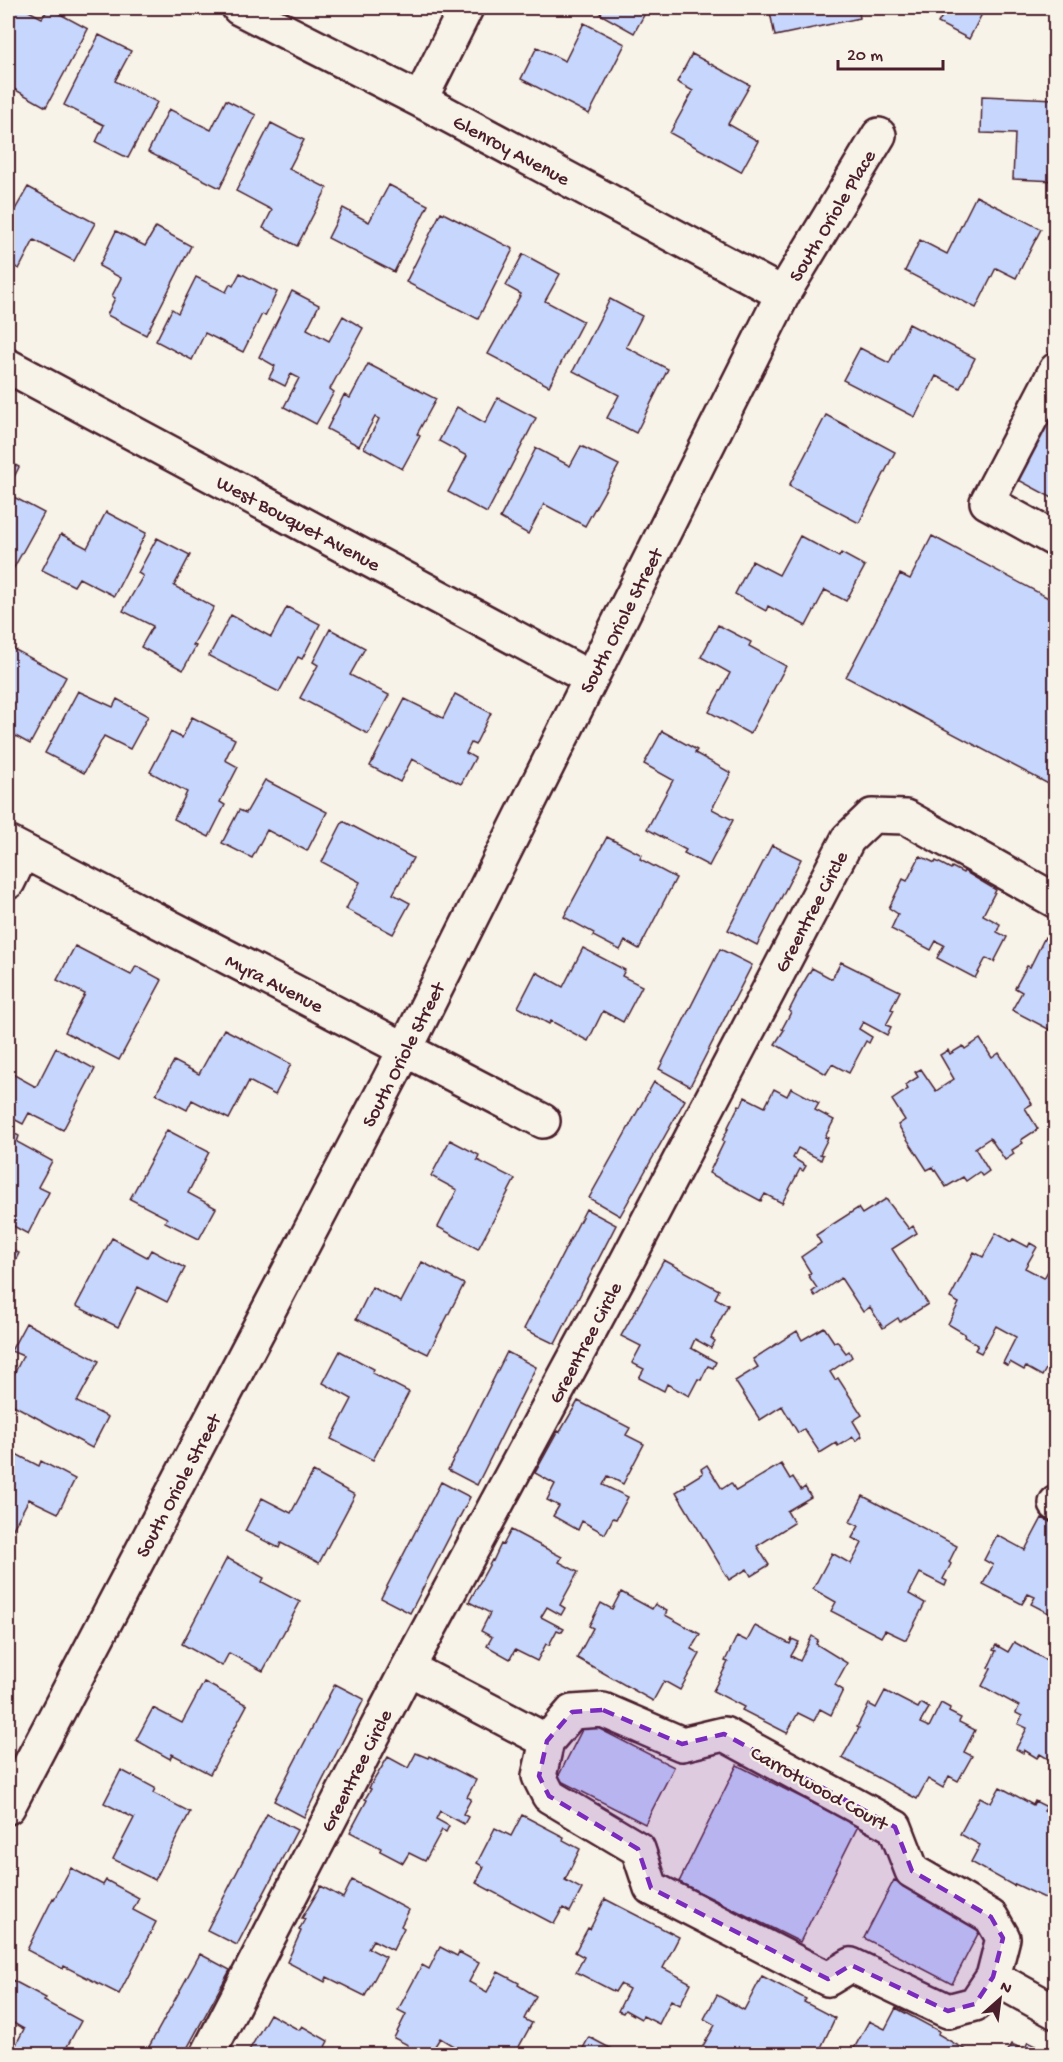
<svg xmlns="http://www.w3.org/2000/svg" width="1063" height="2062" font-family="'Gochi Hand',sans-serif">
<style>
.building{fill:#c6d6fd;stroke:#4a1f2b;stroke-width:1.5}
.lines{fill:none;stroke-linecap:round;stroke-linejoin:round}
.minor-casing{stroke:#4a1f2b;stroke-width:38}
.minor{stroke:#f7f3e8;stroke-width:33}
.marked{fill:#7b2cbf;fill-opacity:0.2;stroke:#7b2cbf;stroke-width:4.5;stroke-dasharray:12 8;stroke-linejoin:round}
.labels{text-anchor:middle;stroke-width:4.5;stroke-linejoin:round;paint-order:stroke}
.street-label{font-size:20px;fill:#4a1f2b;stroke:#f7f3e8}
</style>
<rect width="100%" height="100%" fill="#f7f3e8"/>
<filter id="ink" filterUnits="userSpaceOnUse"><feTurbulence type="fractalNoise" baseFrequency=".0167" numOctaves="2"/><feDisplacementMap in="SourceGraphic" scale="12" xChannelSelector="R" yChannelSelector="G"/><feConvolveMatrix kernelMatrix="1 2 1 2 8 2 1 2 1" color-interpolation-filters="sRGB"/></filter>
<g filter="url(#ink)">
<path class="building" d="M8 8H23L42 18 49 8 88 29 46 107 14 89 8 99Z
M604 8H648L634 33 600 14Z
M769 8H858L860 18 775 36Z
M947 8H985L969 39 938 23Z
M584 23 625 44 589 114 521 79 537 47 565 61Z
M99 35 131 51 115 81 157 102 128 158 96 142 104 125 64 105Z
M692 54 750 85 728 124 758 141 741 172 670 133 693 91 677 82Z
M982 96 1056 99V181L1013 179 1015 134 981 133Z
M226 100 256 115 220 188 148 152 169 109 211 130Z
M271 123 304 140 289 169 327 188 297 246 263 228 272 210 236 191Z
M389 185 428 205 394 272 328 238 343 208 369 222Z
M28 187 95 223 74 261 34 240 19 269 8 263V219L9 220Z
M976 196 1041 229 1016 278 996 268 976 308 905 271 920 240 947 254Z
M441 212 513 249 478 319 406 282Z
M156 227 191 246 146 335 107 315 115 298 112 296 121 278 99 266 116 231 145 246Z
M523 254 560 274 545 301 583 321 549 386 488 354 521 294 506 286Z
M240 273 277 292 265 316 262 314 243 352 205 333 192 360 156 341 172 309 178 313 196 277 226 292 230 284 233 286Z
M292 291 319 305 307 329 329 341 343 316 363 328 330 389 334 392 316 424 284 407 299 378 291 374 285 386 269 378 275 366 259 357Z
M610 299 642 316 626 347 668 369 636 433 607 418 619 395 573 371Z
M909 324 975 358 960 388 936 376 915 417 843 380 860 348 889 363Z
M368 364 436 399 417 434 420 436 402 469 364 448 379 419 375 417 359 446 327 429 344 395 350 398Z
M1056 397V500L1013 477Z
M498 398 536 418 487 513 448 492 467 456 439 441 457 407 485 423Z
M826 415 895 452 859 523 789 486Z
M581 446 619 465 585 526 544 504 528 534 500 518 536 448 570 466Z
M8 461 19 467 8 489Z
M8 494 44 513 11 573 8 571Z
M106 512 146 533 114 596 79 578 74 586 42 570 61 534 87 548Z
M800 536 839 557 841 553 865 566 846 601 825 590 806 626 768 606 766 611 735 594 752 561 779 575Z
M932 536 1056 602V788L846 677 900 574 910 579Z
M157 538 190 555 174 586 214 607 193 645 196 646 183 670 141 647 153 626 123 611 143 576 138 573Z
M287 607 320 624 302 659 298 657 279 692 209 656 231 615 271 637Z
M718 625 751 642 749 646 786 666 750 734 709 712 730 673 701 657Z
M330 629 365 648 350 675 389 695 368 734 300 698 318 665 313 662Z
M8 646 66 677 30 744 8 732V713L13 702 8 699Z
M78 691 113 707 117 699 148 716 130 749 104 736 84 773 45 753Z
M455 694 491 713 475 745 471 743 466 753 475 758 461 784 412 759 400 782 370 766 405 699 443 718Z
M192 717 235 739 225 760 238 767 220 802 225 805 209 837 174 819 187 792 150 772 171 732 182 738Z
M662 731 697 750 695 753 731 773 712 809 733 820 709 866 684 853 686 850 647 829 673 780 644 764Z
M265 780 327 812 307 851 267 830 252 858 222 843 239 810 246 813Z
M343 821 413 858 393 894 410 903 393 934 346 909 360 882 322 862Z
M607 837 642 855 640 859 676 878 639 949 625 941 620 950 593 936 594 933 564 917Z
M772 845 801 859 757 945 728 930Z
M920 856 935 863 936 861 951 869 952 867 963 873 964 871 996 890 983 915 1000 924 997 932 1007 937 994 962 986 958 975 978 937 958 944 945 936 941 931 950 891 929 898 914 889 908 903 879 907 881Z
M1045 937 1056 942V1024L1052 1031 1012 1010 1022 992 1015 988 1027 966 1030 967Z
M75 946 131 975 136 966 162 980 119 1060 65 1032 85 994 57 980Z
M583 948 625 970 622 976 642 986 623 1022 603 1011 588 1041 551 1021 549 1024 518 1007 536 972 563 987Z
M720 949 752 965 690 1086 659 1069Z
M841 962 900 991 891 1009 894 1010 886 1025 891 1027 887 1035 863 1022 859 1029 872 1037 869 1043 866 1041 849 1073 832 1064 826 1074 775 1044 784 1030 782 1029 791 1012 789 1011 796 997H795L812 968 832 979Z
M224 1029 291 1064 275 1095 249 1081 229 1119 192 1100 187 1110 156 1094 174 1061 199 1074Z
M980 1039 992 1058 999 1053 1032 1104 1025 1108 1038 1129 1021 1140 1023 1143 1012 1150 1014 1154 1005 1160 990 1138 975 1148 989 1171 982 1176 979 1172 966 1181 963 1177 946 1187 933 1167 927 1170 898 1125 905 1120 892 1100 908 1089 905 1085 918 1077 915 1072 921 1069 936 1091 954 1079 940 1055 948 1050 950 1054 963 1046 965 1049Z
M56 1048 95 1069 63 1130 29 1113 23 1124 8 1116 9 1072 36 1087Z
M654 1082 685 1100 620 1216 589 1198Z
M791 1088 819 1103 815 1110 834 1120 825 1137 828 1138 820 1154 823 1155 821 1160 798 1148 793 1158 806 1166 803 1171 800 1169 782 1203 765 1194 761 1201 709 1173 724 1142 722 1141 728 1129H727L739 1105 741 1106 745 1097 765 1107 774 1089 787 1096Z
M8 1130 19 1136 17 1142 52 1161 38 1187 49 1192 28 1234 8 1223Z
M167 1130 209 1152 188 1193 216 1208 199 1239 165 1222 167 1218 130 1199Z
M450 1140 479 1155 477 1160 515 1179 478 1249 438 1227 457 1190 431 1176Z
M886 1199 909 1229 913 1226 917 1233 892 1249 928 1304 900 1322 898 1318 883 1328 870 1307 863 1312 841 1278 815 1296 812 1292 817 1288 808 1275 811 1273 801 1257 821 1243 816 1235 858 1208 862 1214Z
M586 1209 616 1225 555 1344 524 1329Z
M996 1233 1011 1242 1013 1239 1028 1247 1030 1243 1037 1247 1025 1268 1044 1278 1056 1257V1351L1042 1376 1026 1367 1024 1370 1010 1362 1008 1366 1003 1363 1016 1337 996 1326 981 1353 975 1350 978 1345 964 1337 965 1334 948 1324 959 1303 950 1298 974 1252 983 1257Z
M112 1238 147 1257 151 1250 185 1268 167 1302 138 1287 118 1327 76 1306Z
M8 1248 19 1253 8 1275Z
M664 1260 719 1290 715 1298 728 1305 711 1338 715 1341 711 1348 695 1339 691 1348 716 1362 713 1368 708 1366 701 1380 698 1379 689 1396 667 1384 664 1391 639 1378 644 1369 632 1363 641 1346 621 1336Z
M422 1262 464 1284 428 1354 356 1319 372 1287 401 1302Z
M26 1323 99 1361 77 1402 108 1417 92 1448 8 1402V1386L23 1356 11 1351Z
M824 1327 834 1342 837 1341 846 1353 849 1351 852 1357 830 1372 835 1380 838 1378 862 1415 853 1421 862 1436 856 1441 853 1437 838 1446 836 1443 820 1453 804 1429 798 1433 782 1406 760 1420 735 1381 758 1367 753 1359 797 1331 802 1340Z
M340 1351 374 1369 372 1373 409 1392 373 1460 331 1439 352 1399 323 1383Z
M507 1352 536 1367 477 1485 448 1470Z
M578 1401 630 1428 626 1435 644 1444 623 1484 608 1476 603 1485 628 1497 616 1519 613 1518 605 1534 582 1521 578 1530 553 1516 559 1506 547 1500 555 1484 535 1473 558 1431 560 1432Z
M8 1450 39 1466 41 1461 75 1479 58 1513 29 1499 8 1538Z
M781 1464 790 1479 793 1477 801 1490 805 1487 811 1497 787 1511 794 1523 757 1546 769 1565 751 1576 747 1569 729 1580 676 1492 686 1486 685 1484 703 1473 701 1469 707 1465 722 1489 731 1483 736 1491Z
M313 1472 355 1495 319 1563 281 1543 279 1548 245 1531 262 1498 291 1513Z
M441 1482 470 1497 410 1613 381 1598Z
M863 1496 957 1546 949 1562 951 1564 943 1579 947 1581 945 1586 920 1573 909 1594 925 1603 906 1640 885 1630 881 1637 831 1611 836 1602 813 1589 832 1553 851 1564 862 1543 852 1538 859 1526 850 1522Z
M1042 1518 1056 1525V1617L1031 1604 1035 1597 1028 1594 1022 1604 983 1584 993 1565 984 1560 997 1535 1025 1550Z
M511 1530 562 1557 559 1562 578 1572 560 1605 565 1608 561 1615 547 1607 541 1617 564 1629 562 1632 557 1630 549 1645 546 1644 537 1661 515 1650 510 1659 487 1646 492 1637 481 1631 490 1613 469 1602 492 1560 493 1561 501 1544 503 1545Z
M227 1558 264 1578 262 1582 300 1602 263 1671 229 1653 222 1666 182 1644Z
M621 1592 652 1609 655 1604 667 1611 665 1615 700 1634 691 1649 700 1654 680 1690 664 1681 653 1701 577 1658 593 1628 589 1626 601 1603 612 1609Z
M755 1626 790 1644 792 1639 799 1642 791 1656 800 1661 812 1636 818 1640 816 1644 847 1663 835 1685 843 1690 831 1715 820 1709 814 1721 798 1713 787 1733 742 1710 744 1707 713 1691 728 1662 725 1661 737 1636 747 1641Z
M1014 1642 1048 1661 1051 1657 1056 1660 1055 1763 1040 1754 1037 1758 1024 1750 1023 1753 1016 1749 1027 1728 1018 1724 1022 1716 1016 1713 1019 1706 982 1686 991 1669 988 1668 996 1651 993 1650 996 1645 1008 1652Z
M204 1682 247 1705 210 1774 172 1754 170 1759 136 1740 153 1708 182 1723Z
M335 1684 364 1699 304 1817 274 1801Z
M885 1691 918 1708 921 1703 929 1708 920 1723 929 1727 941 1703 950 1708 949 1712 961 1718 959 1722 975 1730 964 1752 972 1756 958 1781 949 1776 943 1788 928 1779 917 1799 842 1758 859 1728 857 1727 869 1704 876 1708Z
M586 1722 674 1767 645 1824 557 1779Z
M416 1753 428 1758 429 1756 476 1780 467 1797 471 1799 463 1814 468 1817 464 1824 440 1811 436 1819 449 1826 446 1832 442 1830 425 1861 409 1853 403 1863 380 1851 381 1848 350 1832 367 1800 365 1799 371 1789 369 1788 388 1757 408 1768Z
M737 1765 858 1826 800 1942 679 1882Z
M121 1770 155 1788 153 1793 190 1812 155 1880 113 1859 134 1818 104 1803Z
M1000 1787 1033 1805 1035 1801 1047 1807 1044 1811 1056 1817V1884L1047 1899 1015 1884 1014 1886 971 1862 980 1845 960 1834 980 1797 991 1803Z
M267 1814 297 1830 237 1945 207 1930Z
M522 1815 564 1837 563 1840 580 1849 565 1880 582 1889 570 1912 563 1908 554 1924 476 1883 484 1867 477 1863 495 1828 511 1836Z
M71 1868 103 1885 106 1880 139 1898 133 1910 156 1922 119 1994 64 1966 63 1969 27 1950 53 1898 54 1899Z
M352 1880 409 1910 401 1926 404 1928 393 1950 373 1940 368 1948 386 1957 365 1996 327 1977 325 1982 287 1962 301 1931 299 1930 305 1919 302 1918 321 1886 343 1898Z
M894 1880 982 1926 952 1984 864 1938Z
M605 1899 679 1937 663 1968 691 1983 680 2005 671 2000 659 2024 643 2016 641 2019 625 2010 623 2013 618 2011 629 1989 620 1984 615 1992 576 1972 584 1957 575 1952 588 1928 590 1929Z
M440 1947 457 1956 459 1952 479 1963 469 1982 487 1992 498 1972 519 1983 518 1985 536 1996 524 2019 532 2023 515 2054H458L460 2050 440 2038 430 2054H419L406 2048 408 2045 394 2038 406 2014 398 2010 422 1965 429 1969Z
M200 1954 230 1970 184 2054H145Z
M762 1976 806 1999 804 2002 835 2018 818 2054H752L747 2053 746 2054H716V2053L703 2046 715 2025 704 2019 717 1995 744 2010Z
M12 1980 46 1998 44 2001 81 2021 63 2054H11L24 2029 8 2020V1988Z
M896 2008 939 2031 938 2034 969 2052 967 2054H851L869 2021 885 2029Z
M270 2014 299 2030 302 2026 328 2041 325 2047 337 2054H247Z
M589 2037 621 2054H580Z
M1028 2042 1052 2054H1006L1012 2044 1024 2050Z"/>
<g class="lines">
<g class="minor-casing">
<path id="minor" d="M239 8 420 100 783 294
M420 100 466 8
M8 366 590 678
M1056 370 987 502 1056 540
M8 843 543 1121
M8 882 23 851
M1056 1503V1504
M408 1668 547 1741
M603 1710 682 1744 724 1734 895 1827 912 1871 991 1917 1003 1938 993 1977 975 2004 948 2011 851 1965 828 1979 651 1888 638 1849 549 1796 539 1776 547 1741 572 1712Z
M8 1807 405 1050 783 294 879 135
M993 1977 1056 2012
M208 2054 408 1668 625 1265 848 839 872 816 906 817 1056 901"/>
</g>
<use href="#minor" class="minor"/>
</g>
</g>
<path class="marked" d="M603 1710 682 1744 724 1734 895 1827 912 1871 991 1917 1003 1938 993 1977 975 2004 948 2011 851 1965 828 1979 651 1888 638 1849 549 1796 539 1776 547 1741 572 1712Z"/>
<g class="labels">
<g class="street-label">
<text transform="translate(512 149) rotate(28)" y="7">Glenroy Avenue</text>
<text transform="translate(831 215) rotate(-59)" y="7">South Oriole Place</text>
<text transform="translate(299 522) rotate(28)" y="7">West Bouquet Avenue</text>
<text transform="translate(620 620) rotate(-63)" y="7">South Oriole Street</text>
<text transform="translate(810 911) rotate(-62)" y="7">Greentree Circle</text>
<text transform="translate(275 982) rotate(27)" y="7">Myra Avenue</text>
<text transform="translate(402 1054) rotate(-63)" y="7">South Oriole Street</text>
<text transform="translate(584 1342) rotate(-62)" y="7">Greentree Circle</text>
<text transform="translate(177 1485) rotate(-62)" y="7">South Oriole Street</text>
<text transform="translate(355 1770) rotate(-63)" y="7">Greentree Circle</text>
<text transform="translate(820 1787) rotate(29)" y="7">Carrotwood Court</text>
</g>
</g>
<rect width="1063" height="2062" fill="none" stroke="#f7f3e8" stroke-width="30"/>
<rect x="15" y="15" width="1033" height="2032" fill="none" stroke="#4a1f2b" stroke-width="2" filter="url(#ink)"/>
<g transform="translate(1000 1999) rotate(28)" stroke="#f7f3e8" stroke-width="4.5" paint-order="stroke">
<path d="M0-4.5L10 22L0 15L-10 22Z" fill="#4a1f2b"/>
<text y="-9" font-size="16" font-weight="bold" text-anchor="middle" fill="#4a1f2b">N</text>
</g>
<path d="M838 60v9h105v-9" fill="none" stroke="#4a1f2b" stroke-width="3"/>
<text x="847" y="60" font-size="18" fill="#4a1f2b" stroke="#f7f3e8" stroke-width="4.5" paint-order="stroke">20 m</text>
</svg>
